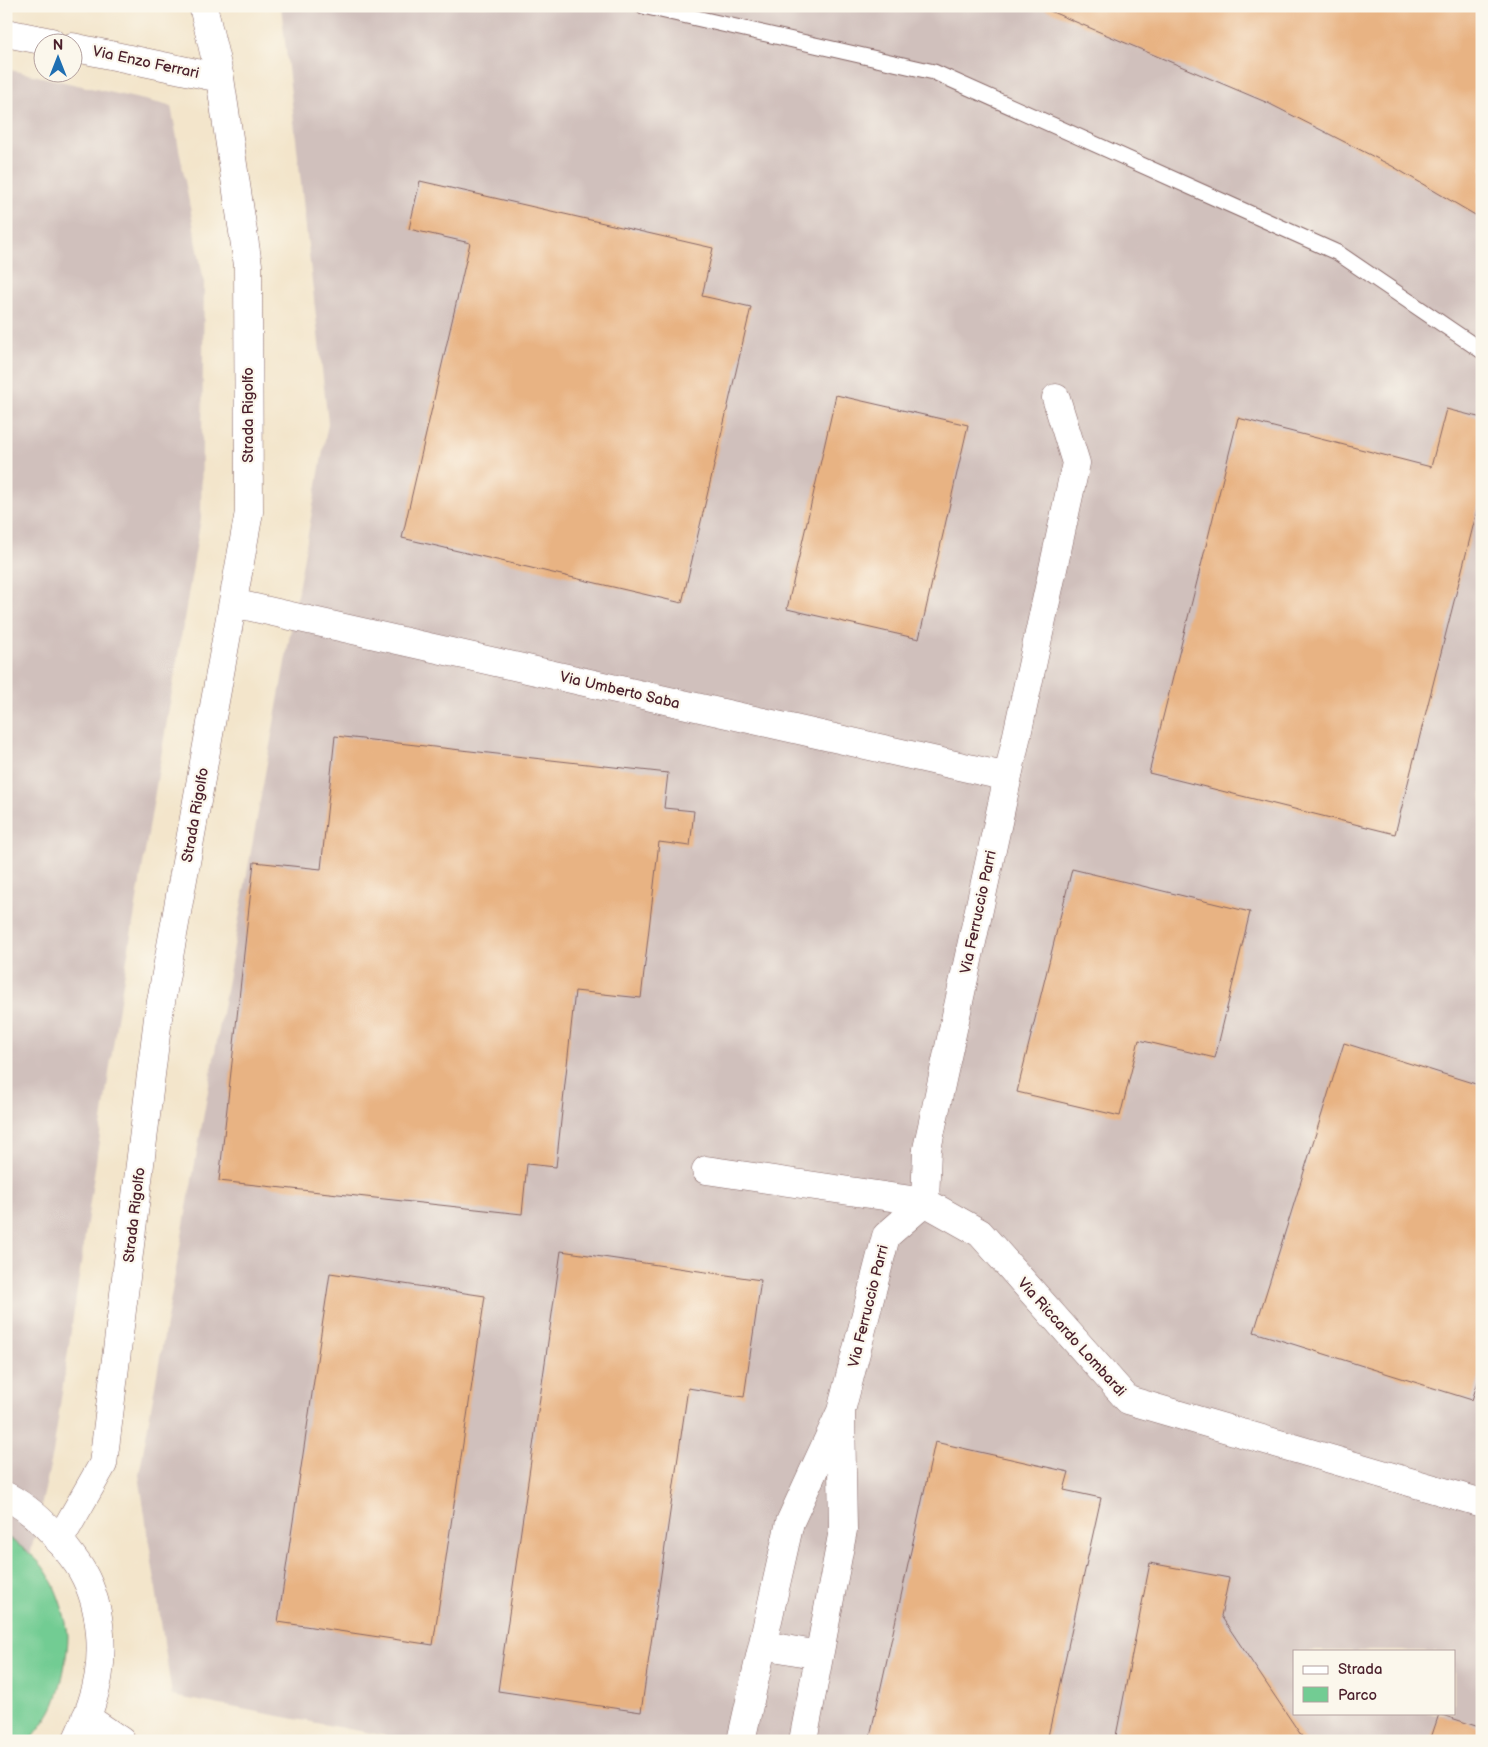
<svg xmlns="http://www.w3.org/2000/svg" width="1488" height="1747" font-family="'Balsamiq Sans',sans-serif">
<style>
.industrial{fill:#d0c0bc;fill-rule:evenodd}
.green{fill:#72cc93;stroke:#5e765f}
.building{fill:#e8b383}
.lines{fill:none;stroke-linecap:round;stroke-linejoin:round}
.service-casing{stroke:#856463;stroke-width:17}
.minor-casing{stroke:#856463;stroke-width:29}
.tertiary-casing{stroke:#856463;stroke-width:29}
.service{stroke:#fff;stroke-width:15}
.minor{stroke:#fff;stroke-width:28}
.tertiary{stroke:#fff;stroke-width:28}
.labels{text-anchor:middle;stroke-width:4.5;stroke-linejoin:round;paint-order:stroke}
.street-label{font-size:15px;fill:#4a1f2b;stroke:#fbf7ec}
</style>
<rect width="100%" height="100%" fill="#fbf7ec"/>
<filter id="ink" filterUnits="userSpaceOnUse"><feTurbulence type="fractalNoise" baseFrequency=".02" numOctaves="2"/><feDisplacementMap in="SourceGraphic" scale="10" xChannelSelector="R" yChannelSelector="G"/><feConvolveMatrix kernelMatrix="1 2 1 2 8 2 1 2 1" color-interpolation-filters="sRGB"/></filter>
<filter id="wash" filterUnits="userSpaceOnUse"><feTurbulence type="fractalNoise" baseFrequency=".0096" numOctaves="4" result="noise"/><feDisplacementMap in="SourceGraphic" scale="20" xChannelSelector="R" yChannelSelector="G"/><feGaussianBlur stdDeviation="1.12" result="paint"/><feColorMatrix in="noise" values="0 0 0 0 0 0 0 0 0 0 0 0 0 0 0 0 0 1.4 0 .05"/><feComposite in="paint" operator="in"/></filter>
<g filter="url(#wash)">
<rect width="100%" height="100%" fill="#f3e5cb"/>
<path class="industrial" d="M281 6H1482V1741H413L172 1696 139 1475 328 423ZM1294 1651H1454V1713H1294Z
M6 69 171 106 204 282 201 518 117 1019 53 1453 6 1664Z"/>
<path class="green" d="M6 1536C20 1546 37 1557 46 1571 56 1586 67 1618 68 1636 68 1652 62 1685 56 1700 51 1715 39 1729 29 1741H6Z"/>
<g id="blocks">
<path class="building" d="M1038 6H1482V219L1392 166 1268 103Z
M420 181 713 248 702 296 751 307 682 603 402 538 470 243 409 229Z
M836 395 968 425 919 639 787 609Z
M1446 409 1482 418V491L1395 834 1149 773 1238 418 1431 467Z
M335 736 668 773 664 808 694 811 690 846 659 842 641 998 575 991 556 1167 527 1164 522 1214 219 1181 254 862 321 869Z
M1072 869 1250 912 1215 1058 1139 1040 1120 1116 1017 1092Z
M1344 1043 1482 1086V1370L1472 1400 1254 1332Z
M561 1251 761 1280 744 1397 688 1388 641 1712 498 1691Z
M330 1273 485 1296 433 1645 278 1622Z
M935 1442 1069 1472 1064 1490 1101 1498 1047 1741H869Z
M1150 1563 1229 1578 1221 1616 1305 1741H1115Z
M1439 1714 1482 1728V1741H1430Z"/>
</g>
</g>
<g filter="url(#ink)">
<use href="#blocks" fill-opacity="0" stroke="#856463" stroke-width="1"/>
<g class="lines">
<g class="service-casing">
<path id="service" d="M643 6 934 72 1338 253 1482 351"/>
</g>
<g class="minor-casing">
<path id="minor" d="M6 33 51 42
M72 47 220 78
M233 603 1008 777
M706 1170 925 1202 980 1233 1128 1400 1482 1503
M841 1411 886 1236 925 1202 927 1149 1076 463 1056 398
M59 1541 103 1464 158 1018 249 512 248 265 220 78 203 6
M763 1645 819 1655
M741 1741 790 1522 841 1411 843 1530 803 1741"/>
</g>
<g class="tertiary-casing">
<path id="tertiary" d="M6 1496C29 1508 48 1526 64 1546 70 1554 77 1562 82 1571 103 1608 106 1662 92 1702 88 1715 82 1728 76 1741
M86 1717 121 1741"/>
</g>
<use href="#service" class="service"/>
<use href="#minor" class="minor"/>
<use href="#tertiary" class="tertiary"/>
</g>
</g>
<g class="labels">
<g class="street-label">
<text transform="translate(146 62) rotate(12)" y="5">Via Enzo Ferrari</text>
<text transform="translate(248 415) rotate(-90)" y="5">Strada Rigolfo</text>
<text transform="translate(620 690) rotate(13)" y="5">Via Umberto Saba</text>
<text transform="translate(195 815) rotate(-80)" y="5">Strada Rigolfo</text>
<text transform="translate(978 912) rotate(-78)" y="5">Via Ferruccio Parri</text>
<text transform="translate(134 1215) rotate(-83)" y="5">Strada Rigolfo</text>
<text transform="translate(868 1306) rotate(-76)" y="5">Via Ferruccio Parri</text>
<text transform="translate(1072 1337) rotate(48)" y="5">Via Riccardo Lombardi</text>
</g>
</g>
<rect width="1488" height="1747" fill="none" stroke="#fbf7ec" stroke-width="25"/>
<rect x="1293" y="1650" width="162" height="65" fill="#fbf7ec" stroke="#b4a19f"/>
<rect x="1303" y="1666" width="25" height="8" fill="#ffffff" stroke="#b4a19f"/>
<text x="1338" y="1674" font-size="15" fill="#4a1f2b">Strada</text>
<rect x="1303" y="1687" width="25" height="15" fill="#72cc93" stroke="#b4a19f"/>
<text x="1338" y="1700" font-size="15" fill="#4a1f2b">Parco</text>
<g transform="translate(58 58)"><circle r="24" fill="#fbf7ec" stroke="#b4a19f"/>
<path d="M0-4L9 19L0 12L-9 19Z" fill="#1f6fb2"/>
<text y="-8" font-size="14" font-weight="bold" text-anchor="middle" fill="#4a1f2b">N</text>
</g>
</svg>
